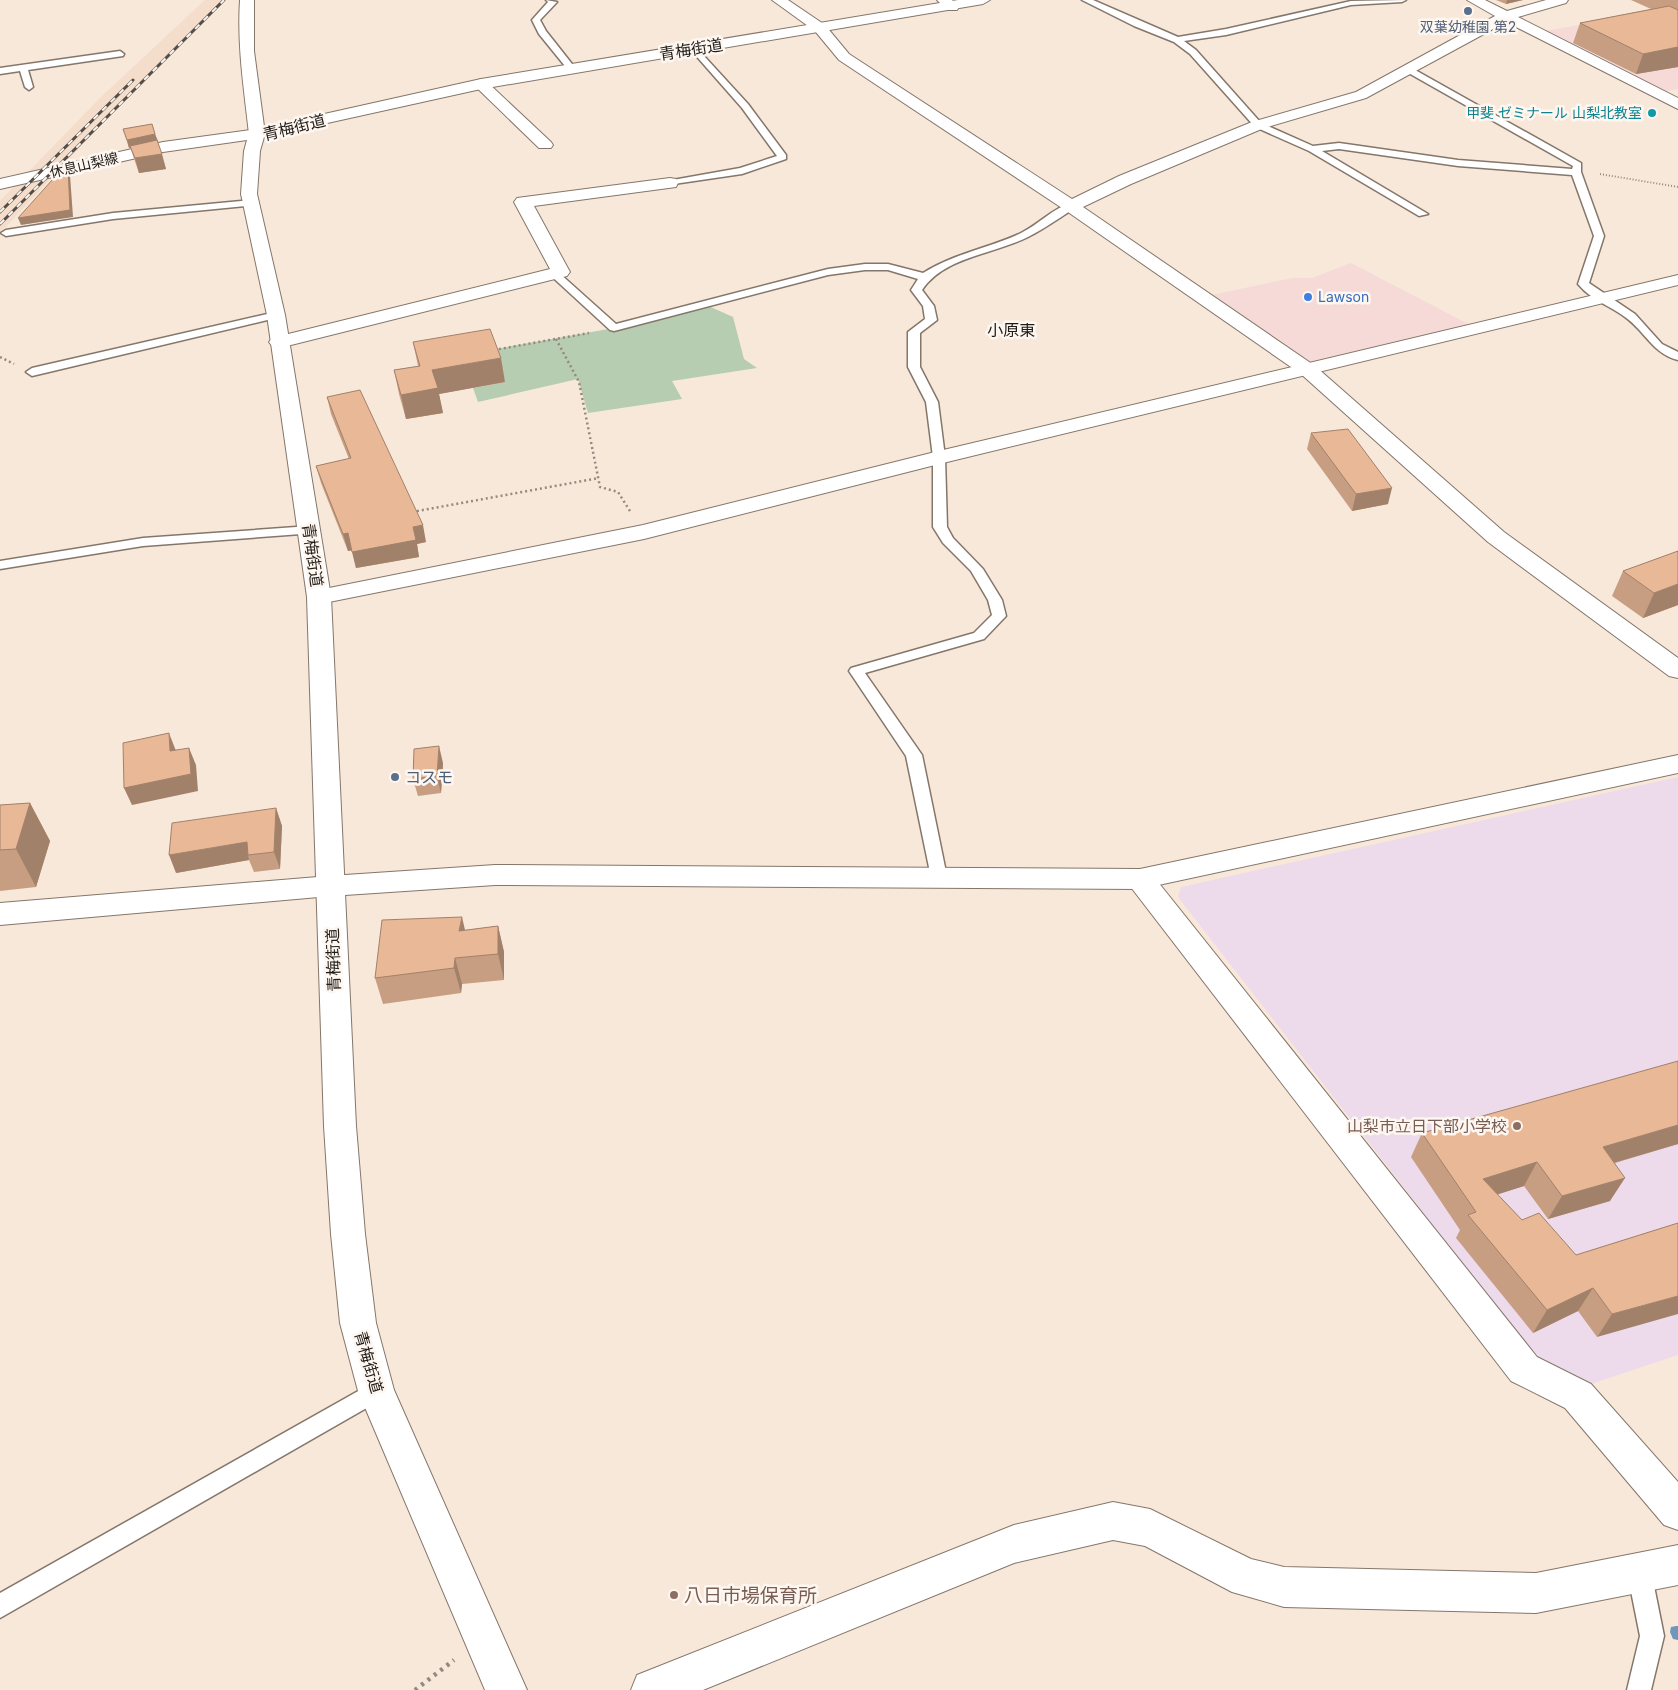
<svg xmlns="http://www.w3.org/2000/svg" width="1678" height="1690" font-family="Inter,'Noto Sans JP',sans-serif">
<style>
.commercial{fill:#f5dad8}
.built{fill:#f4ddca}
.education{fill:#eddaeb}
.green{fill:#b6cdb1}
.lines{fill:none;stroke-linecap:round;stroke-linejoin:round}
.stream{fill:#6d97bb;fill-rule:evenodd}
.service-casing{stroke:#84766a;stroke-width:3}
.minor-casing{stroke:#84766a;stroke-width:2}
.tertiary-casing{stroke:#84766a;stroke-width:2}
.secondary-casing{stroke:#84766a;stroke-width:2}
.path-far2{stroke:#948980;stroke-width:2;stroke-dasharray:1 2;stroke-linecap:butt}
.path-far1{stroke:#948980;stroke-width:2.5;stroke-dasharray:2 3;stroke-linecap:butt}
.path{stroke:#948980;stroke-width:4.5;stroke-dasharray:3 5;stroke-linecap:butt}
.service{fill:#fff;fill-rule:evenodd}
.minor{fill:#fff;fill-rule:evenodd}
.tertiary{fill:#fff;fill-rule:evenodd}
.secondary{fill:#fff;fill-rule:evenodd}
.rail-casing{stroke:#554e47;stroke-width:3}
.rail{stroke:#fef7f1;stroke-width:2;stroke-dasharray:6;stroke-linecap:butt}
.wall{fill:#c89e82}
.shaded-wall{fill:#a2816a}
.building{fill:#e8b897;stroke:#a2816a}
.service-dot{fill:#5c6f8a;stroke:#fef7f1;stroke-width:2}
.culture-dot{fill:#0f9aa8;stroke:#fef7f1;stroke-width:2}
.shop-dot{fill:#3f7fe0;stroke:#fef7f1;stroke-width:2}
.education-dot{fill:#8d6e63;stroke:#fef7f1;stroke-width:2}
.labels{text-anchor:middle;stroke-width:5;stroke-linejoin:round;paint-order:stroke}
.far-service-label{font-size:14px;fill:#4e5e75;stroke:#fef7f1}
.far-culture-label{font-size:14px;fill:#0d838f;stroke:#fef7f1;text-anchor:end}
.far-street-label{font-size:14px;fill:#211c17;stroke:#fef7f1}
.far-shop-label{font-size:14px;fill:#366cbe;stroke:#fef7f1;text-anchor:start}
.street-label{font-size:16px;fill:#211c17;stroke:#fef7f1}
.far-quarter-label{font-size:16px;fill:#211c17;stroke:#fef7f1}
.service-label{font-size:16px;fill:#4e5e75;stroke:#fef7f1;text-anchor:start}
.education-label{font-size:16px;fill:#785e54;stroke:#fef7f1;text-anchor:end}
.near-education-label{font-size:19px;fill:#785e54;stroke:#fef7f1;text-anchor:start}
</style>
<rect width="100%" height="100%" fill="#f8e8da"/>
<path class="commercial" d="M1648 13 1678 27V89L1656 93 1539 32Z
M1351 263 1478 329 1308 370 1202 297 1292 278H1312Z"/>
<path class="built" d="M205 0H225L100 126 0 233V201L101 97Z"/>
<path class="education" d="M1678 777V1355L1585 1386 1541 1364 1178 897 1181 887Z"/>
<path class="green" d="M704 304 733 317 744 359 757 368 672 381 682 399 588 413 578 379 478 402 473 388 505 382 496 349 614 328Z"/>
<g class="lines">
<path class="stream" d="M1676 1626H1678V1640L1673 1639 1670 1632 1671 1627Z"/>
<g class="service-casing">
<path id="service" d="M546 0 557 2 540 20 546 31 576 69 575 71H569L539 34 532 20 548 2Z
M1082 0H1093L1178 37 1226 29 1351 1 1406 0 1402 2 1351 5 1226 35 1184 41 1196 50 1261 123 1313 146 1339 143 1458 160 1572 169 1573 166 1405 71V67L1408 66 1581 163V172L1604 236 1589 283 1635 314 1662 344 1678 352V360C1653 354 1645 331 1625 317 1610 306 1590 299 1578 284L1594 236 1572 175 1458 166 1339 149 1322 151 1428 214 1419 216 1309 151 1255 127 1190 54 1174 42 1134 26Z
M694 45 748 104 786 155V159L742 174 667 185V181L740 168 777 156 742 108 691 50V46Z
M120 51 124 54 123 56 28 70 33 87 29 90 25 87 20 71 0 74V68Z
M252 200 257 203 256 205 113 219 6 236 1 233 6 230 113 213Z
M1071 203 1075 204V208C1059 218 1044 229 1028 237 994 254 944 257 922 290L934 306 937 320 920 333V367L938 402 945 457 947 527 953 538 983 569 1002 600 1006 616 984 639 865 673 922 755 947 877 945 881 939 883 933 881 931 877 906 756 849 671 851 668 974 633 992 615 988 600 971 571 943 543 933 527V457L926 402 908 367V332L925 319 923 306 911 290 918 279 888 270H865L828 275 614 331 610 330 549 274 550 272H558L616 324 828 269 865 264H888L923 273C955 253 989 248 1021 233 1038 225 1053 208 1071 203Z
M276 312 280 313V317L32 376 26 372 32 368Z
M310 526 317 530 315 533 143 546 0 569V561L143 538Z
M376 1381 384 1384 387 1391 384 1398 0 1618V1593Z
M1639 1559 1647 1563 1651 1571 1664 1636 1651 1690H1627L1640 1636 1627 1571 1631 1563Z"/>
</g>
<g class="minor-casing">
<path id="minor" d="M240 0H254V51L265 134 257 139 249 134C244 89 237 45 240 0Z
M772 0H788L825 25 849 54 1072 199 1119 176 1252 122 1356 92 1495 16 1467 0H1485L1507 11 1546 0H1568L1566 3 1518 17 1678 98V109L1506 22 1366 98 1264 128 1131 184 1083 207 1315 366 1504 532 1678 658V678L1669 676 1488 542 1301 374 1065 210 839 60 815 31Z
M937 0H952L959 7 957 10H947Z
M481 79 486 81 551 142 553 145 551 148H539L476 87 473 84 476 81Z
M670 178 676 179 678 183 676 187 534 206 570 272 567 276 279 348 272 346 269 342 272 338 550 269 514 202 517 198Z
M1140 869 1150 872 1537 1357 1591 1384 1678 1482V1530L1664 1525 1565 1408 1511 1381 1130 886 1126 879 1130 872Z
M1113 1502 1150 1509 1251 1559 1284 1567 1536 1573 1678 1545V1585L1536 1613 1284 1607 1232 1592 1145 1546 1113 1540 1014 1563 703 1690H631L637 1675 1014 1525Z"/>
</g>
<g class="tertiary-casing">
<path id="tertiary" d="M1678 275V285L943 463 644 539 319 604 311 602 307 597 311 592 319 590 643 525 939 451Z
M1678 755V773L1140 889 495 885 330 896 0 925V903L330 876 495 865 1140 869Z"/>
</g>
<g class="secondary-casing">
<path id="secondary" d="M958 0H990L983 4 481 89 264 137 260 151 257 194 285 315 331 597 356 1126 365 1234 376 1323 394 1390 527 1690H485L358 1391 340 1323 331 1234 324 1126 307 597 267 315 241 194 244 151 247 140 163 152 0 189V179L163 142 257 129 481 79Z"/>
</g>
<path class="path-far2" d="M1600 174 1678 187"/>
<path class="path-far1" d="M556 339 579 382 600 487 618 492 630 511
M494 350 589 333
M0 357 14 364
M412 512 599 478"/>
<path class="path" d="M415 1690 454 1660"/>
<use href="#service" class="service"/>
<use href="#minor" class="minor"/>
<use href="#tertiary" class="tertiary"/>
<use href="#secondary" class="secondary"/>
<g class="rail-casing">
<path id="rail" d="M0 212 133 80
M0 224 224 0"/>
</g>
<use href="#rail" class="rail"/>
</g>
<path class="wall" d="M1496 0H1523L1506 4Z
M1631 0H1678V67L1636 74 1573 43 1580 23 1651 9Z
M152 124 166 169 139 173 130 147 129 148 123 129Z
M413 342 505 382 439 394 443 413 406 419 399 394 394 370 418 366Z
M327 397 426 542 417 544 419 557 356 568 352 550 348 551 321 483 316 466 349 459 331 414Z
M1311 433 1388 504 1352 511 1307 449Z
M1678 551V605L1643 618 1612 596 1623 571Z
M443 763 441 793 418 796 413 779Z
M30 803 50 841 36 887 0 891V805Z
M276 808 282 826 280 869 254 872 249 860 176 873Z
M498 926 504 952V980L462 984 461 993 383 1004 375 978 465 930Z
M1422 1133 1678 1144 1615 1163 1610 1201 1548 1219 1524 1186 1497 1194 1522 1220 1576 1255 1678 1223 1597 1337 1578 1311 1533 1333 1456 1238 1460 1230 1411 1157Z"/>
<path class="shaded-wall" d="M1507 0H1523L1506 4Z
M1678 47V67L1636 74 1643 54Z
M155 134 158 141 129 148 127 140Z
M162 154 166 169 139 173 135 158Z
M68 168 70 175 73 217 21 225 18 218Z
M501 358 505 382 439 394 443 413 406 419 401 395 432 370Z
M1392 488 1388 504 1352 511 1356 494Z
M423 525 426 542 417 544 419 557 356 568 352 552 413 527Z
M348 533 353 550 348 551 343 534Z
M1678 584V605L1643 618 1654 593Z
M169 733 176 751H170Z
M439 746 443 763 441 793 437 776Z
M189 748 196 765 198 791 132 805 124 788Z
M30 803 50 841 36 887 16 849Z
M276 808 282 826 280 869 274 852Z
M247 842 248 855 249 860 176 873 169 855Z
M462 917 468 943 459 931Z
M498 926 504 952V980L498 954Z
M455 958 462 984 461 993 454 968Z
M1678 1125V1144L1589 1170 1603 1147Z
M1537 1162 1524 1186 1471 1203 1483 1179Z
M1625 1178 1610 1201 1548 1219 1562 1196Z
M1593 1288 1578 1311 1533 1333 1547 1310Z
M1678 1296V1314L1597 1337 1612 1314Z"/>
<path class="building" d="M1669 6 1678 10V47L1643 54 1580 23Z
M152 124 155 134 127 140 123 129Z
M157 140 162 154 135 158 130 146Z
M68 168 70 210 18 218 62 169Z
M490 329 501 358 432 370 438 388 401 395 394 370 420 366 413 342Z
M360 390 423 525 413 527 416 540 352 552 348 533 343 534 316 466 351 458 327 397Z
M1348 429 1392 488 1356 494 1311 433Z
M1678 551V584L1654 593 1623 571Z
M169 733 170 751 189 748 191 774 124 788 123 743Z
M439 746 437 776 413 779 414 749Z
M30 803 16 849 0 850V805Z
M276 808 274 852 248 855 247 842 169 855 172 823Z
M462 917 459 931 498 926V954L455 958 454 968 375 978 382 920Z
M1678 1061V1125L1603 1147 1625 1178 1562 1196 1537 1162 1483 1179 1522 1220 1539 1213 1576 1255 1678 1223V1296L1612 1314 1593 1288 1547 1310 1468 1215 1476 1212 1422 1133Z"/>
<g class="service-dot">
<circle cx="1468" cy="11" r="5"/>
<circle cx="395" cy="777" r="5"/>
</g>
<circle class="culture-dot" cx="1652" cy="113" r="5"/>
<circle class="shop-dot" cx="1308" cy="297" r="5"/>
<g class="education-dot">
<circle cx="1517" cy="1126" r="5"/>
<circle cx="674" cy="1595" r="5"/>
</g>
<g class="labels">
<g class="far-service-label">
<text x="1468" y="32">双葉幼稚園 第2</text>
</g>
<g class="far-culture-label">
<text x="1642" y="118">甲斐 ゼミナール 山梨北教室</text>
</g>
<g class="far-street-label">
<text transform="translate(84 165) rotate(-13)" y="5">休息山梨線</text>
</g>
<g class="far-shop-label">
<text x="1318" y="302">Lawson</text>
</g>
<g class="street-label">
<text transform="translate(691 49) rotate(-9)" y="6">青梅街道</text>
<text transform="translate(294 127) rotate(-14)" y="6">青梅街道</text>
<text transform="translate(313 555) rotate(82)" y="6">青梅街道</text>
<text transform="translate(333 960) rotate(-92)" y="6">青梅街道</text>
<text transform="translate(369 1362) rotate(74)" y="6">青梅街道</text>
</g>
<g class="far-quarter-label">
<text x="1011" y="336">小原東</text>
</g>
<g class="service-label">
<text x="405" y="783">コスモ</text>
</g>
<g class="education-label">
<text x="1507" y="1132">山梨市立日下部小学校</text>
</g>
<g class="near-education-label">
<text x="684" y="1602">八日市場保育所</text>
</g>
</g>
</svg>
